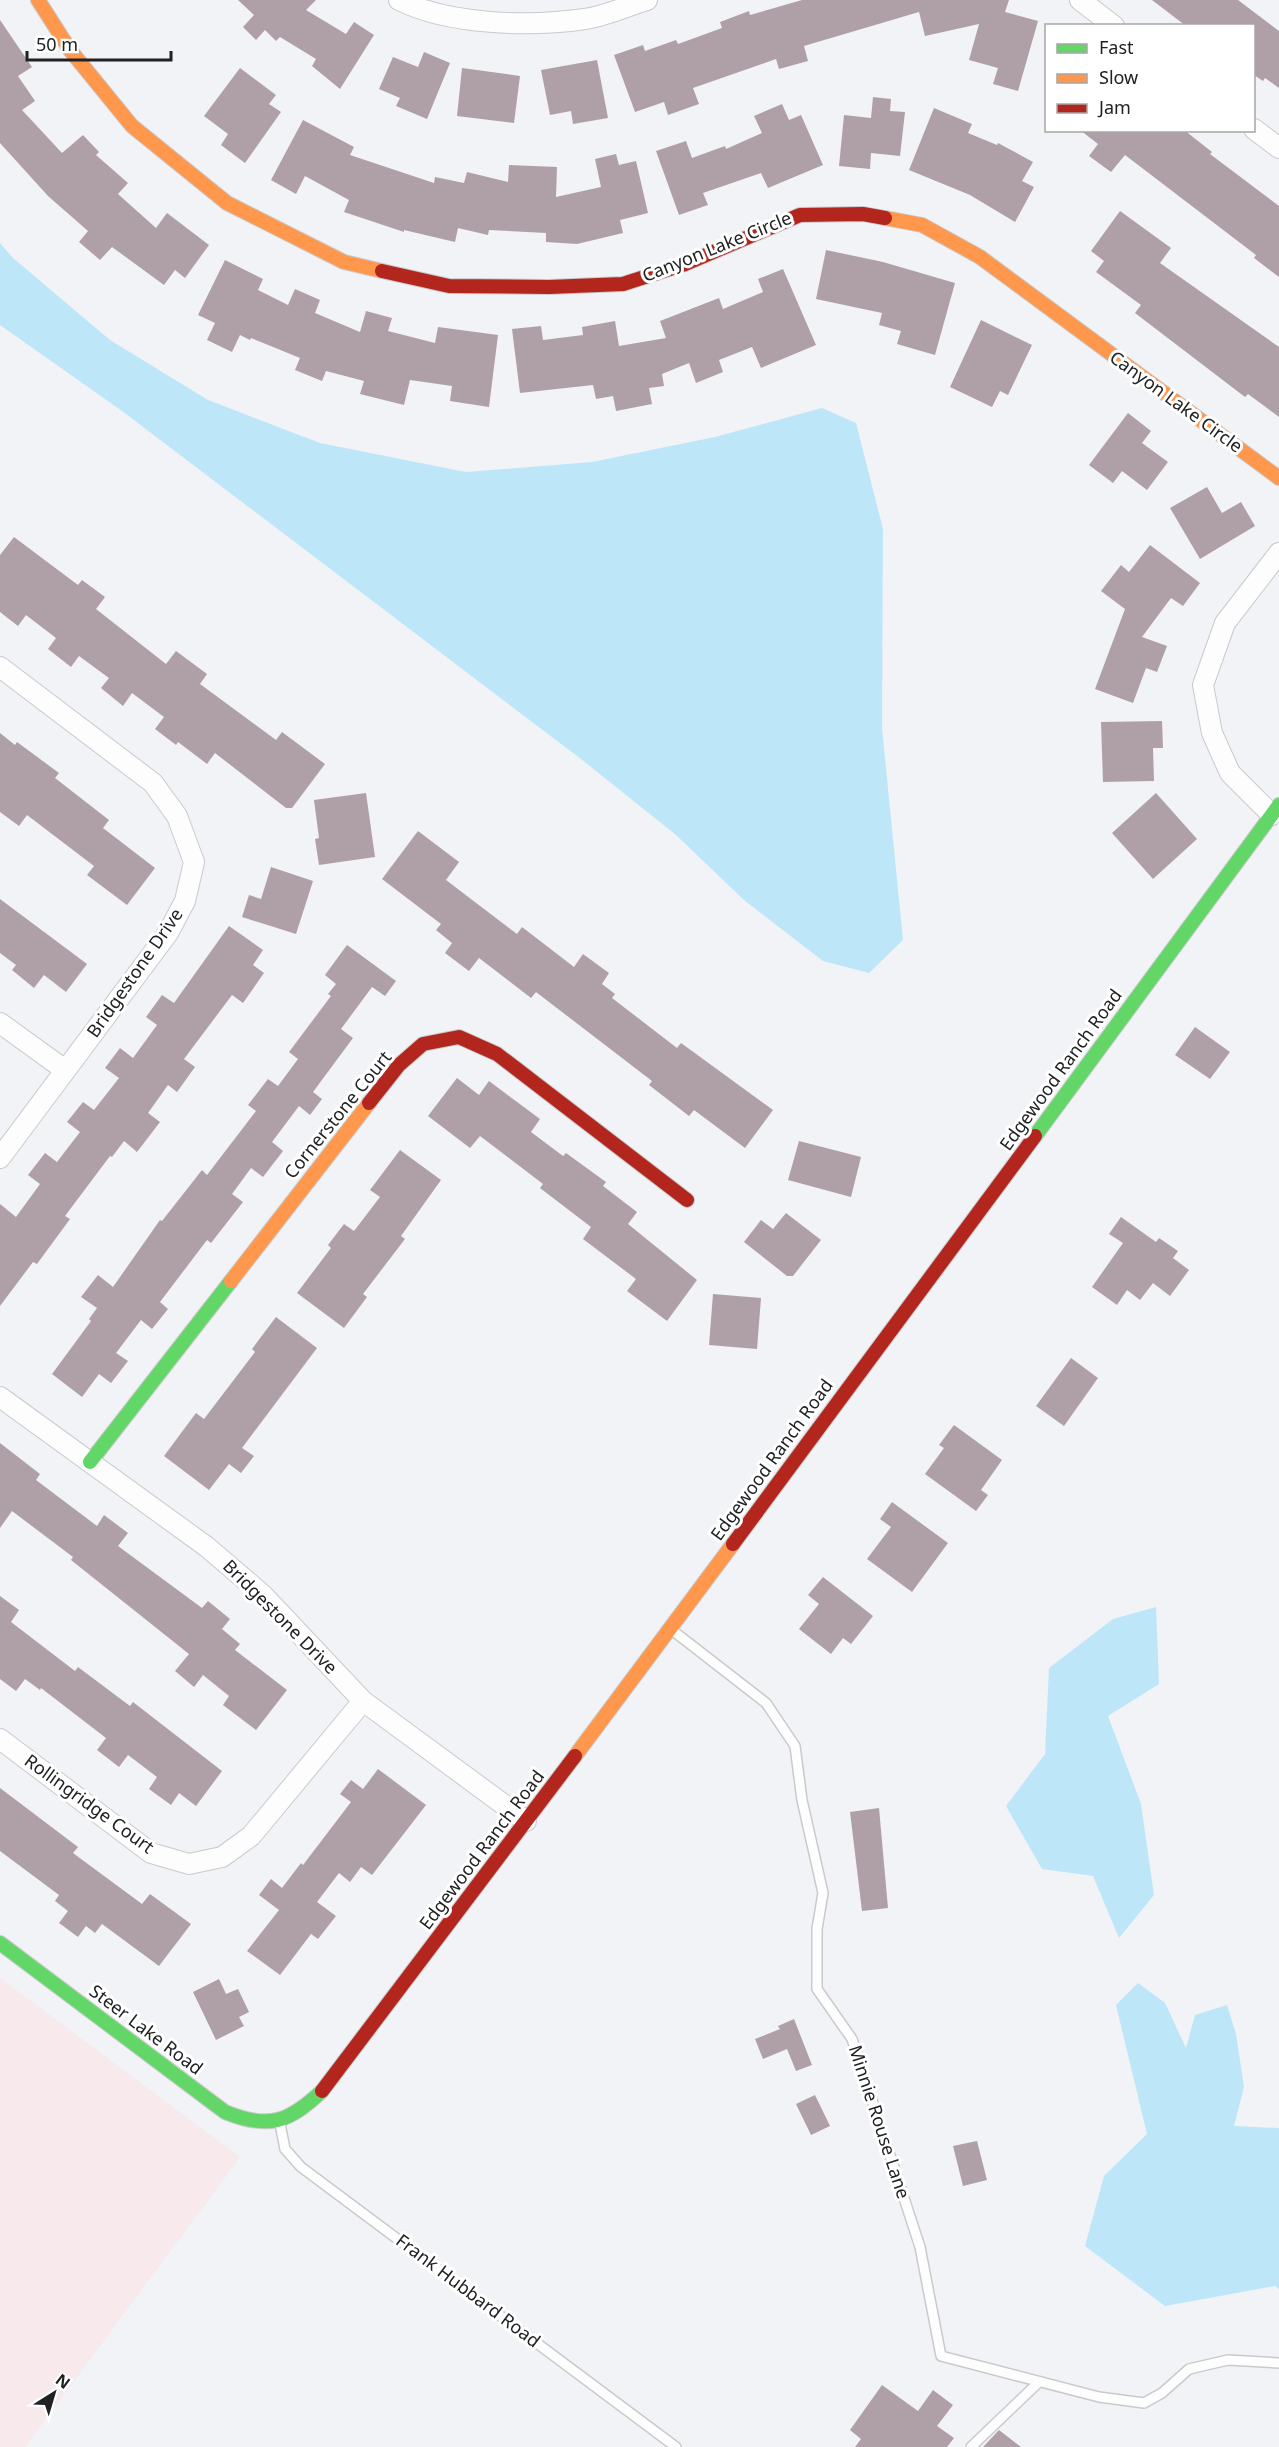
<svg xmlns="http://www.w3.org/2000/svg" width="1279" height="2447" font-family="'Noto Sans',sans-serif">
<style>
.industrial{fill:#f7e9ec}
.water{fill:#bee6f9}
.building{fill:#afa0a7}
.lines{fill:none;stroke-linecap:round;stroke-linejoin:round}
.lane-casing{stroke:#c9cacc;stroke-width:12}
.street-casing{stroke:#c9cacc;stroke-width:22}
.fast-casing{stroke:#c9cacc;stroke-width:16}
.slow-casing{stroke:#c9cacc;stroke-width:16}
.jam-casing{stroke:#c9cacc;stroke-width:16}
.lane{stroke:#fdfdfe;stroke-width:9}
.street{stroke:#fdfdfe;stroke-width:20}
.fast{stroke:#63d668;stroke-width:14}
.slow{stroke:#ff974d;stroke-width:14}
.jam{stroke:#b3261e;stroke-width:14}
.labels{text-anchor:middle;stroke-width:6;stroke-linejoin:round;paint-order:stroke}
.street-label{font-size:18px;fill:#202122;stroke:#fff}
</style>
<rect width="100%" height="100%" fill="#f1f3f6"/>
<path class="industrial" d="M0 1978 240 2157 25 2447H0Z"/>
<path class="water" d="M0 243 13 258 110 340 208 400 320 443 466 472 592 462 715 437 822 408 856 423 883 529 882 728 903 940 869 973 823 961 744 900 676 835 581 759 122 411 0 325Z
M1156 1607 1159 1684 1108 1716 1141 1804 1154 1895 1119 1938 1093 1876 1042 1869 1006 1806 1045 1754 1049 1668 1113 1619Z
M1138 1983 1165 2003 1186 2048 1195 2015 1227 2005 1236 2034 1244 2087 1234 2126 1279 2128V2289L1275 2286 1165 2306 1085 2246 1104 2176 1147 2134 1116 2005Z"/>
<path class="building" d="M238 0H316L306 10 346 34 354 22 374 35 340 89 312 66 316 59 280 37 276 41 265 30 256 40 243 27 254 15Z
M802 0H1009L1005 12 1038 21 1018 91 993 84 998 68 969 60 979 24 925 36 919 12 804 46 808 61 779 69 776 59 693 88 699 104 668 115 664 102 635 112 614 55 643 45 645 51 676 40 678 44 722 28 720 22 749 11 750 15Z
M1152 0H1238L1279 31V88L1265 78 1263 81 1254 75V26H1186Z
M0 20 32 67 18 76 35 101 22 110 62 153 83 135 99 152 96 155 128 183 118 194 156 228 167 213 209 245 185 278 175 270 164 285 112 247 100 260 79 242 88 231 48 196 0 143Z
M424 52 450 63 427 119 396 106 400 98 379 89 393 57 418 67Z
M597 60 608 118 573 124 571 111 550 115 541 70Z
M240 68 276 95 269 104 281 112 245 163 221 145 228 134 204 116Z
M462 68 520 76 514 123 457 116Z
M873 97 891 99 890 111 905 112 900 156 871 153 870 169 839 166 844 115 871 118Z
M782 104 789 120 801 115 823 165 768 188 761 173 703 193 708 205 679 215 656 151 686 141 692 158 725 146 726 149 762 133 754 116Z
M934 108 972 124 968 133 997 145 998 143 1033 162 1022 181 1034 187 1015 222 970 195 909 170Z
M303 120 354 147 350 155 434 183 435 177 464 183 467 172 508 182 509 165 557 167 556 197 601 187 595 159 616 154 619 165 636 161 648 213 620 220 623 233 577 244 546 242V233L489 230 488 235 458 228 455 242 404 230V232L344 212 349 200 305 176 296 194 271 180Z
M1080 130H1184L1212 152 1210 154 1279 206V277L1254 258 1256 255 1125 155 1111 172 1089 156 1098 144Z
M1120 211 1171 248 1160 263 1279 347V417L1248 394 1245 397 1135 313 1141 305 1096 272 1104 261 1091 251Z
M826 250 883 262 955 283 935 355 897 344 901 331 879 325 882 313 816 299Z
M225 260 263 279 258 290 288 305 295 289 320 300 315 313 360 332 366 311 392 318 388 331 435 343 438 327 498 335 489 407 450 401 452 386 410 380 404 405 360 394 364 381 326 371 322 381 295 370 300 358 251 338 250 340 240 335 232 352 207 340 215 323 198 315Z
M783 269 816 345 761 368 752 347 719 360 723 372 696 383 689 363 662 374 664 386 649 388 652 404 616 411 613 396 596 399 593 385 520 393 512 329 541 326 543 340 583 335 582 327 615 321 619 346 666 338 660 321 719 298 723 309 763 292 758 279Z
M981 320 1032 345 1008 395 1000 391 992 407 950 387Z
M1128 413 1151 431 1142 443 1168 462 1147 490 1122 471 1113 483 1089 465Z
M1207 487 1222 513 1241 502 1255 526 1200 559 1170 508Z
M14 537 78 585 82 580 105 597 96 609 166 664 176 651 207 674 200 684 276 740 282 732 325 764 292 808H286L215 753 207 764 178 742 176 745 155 729 164 717 132 693 123 706 101 688 109 678 79 656 71 667 48 649 56 638 26 615 18 626 0 612V555Z
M1150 545 1200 583 1183 606 1171 598 1142 637 1167 646 1157 672 1146 668 1133 703 1095 689 1125 609 1101 591 1121 565 1129 572Z
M1162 721 1163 748H1153L1154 781 1103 782 1101 722Z
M0 733 15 745 17 742 59 773 55 778 109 820 103 828 155 868 127 905 87 875 94 866 27 815 19 826 0 812Z
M366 793 375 857 319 865 315 839 319 838 314 800Z
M1156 793 1197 839 1153 879 1112 833Z
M418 831 459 862 446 880 517 934 522 927 574 967 583 954 609 973 602 984 615 994 612 998 677 1048 681 1043 773 1110 745 1148 694 1110 689 1116 649 1085 652 1081 536 992 531 998 479 958 469 971 445 953 452 943 436 930 441 924 382 879Z
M271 867 313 881 296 934 242 917 249 895 261 899Z
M0 899 87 964 66 992 44 975 34 988 12 970 16 965 0 953Z
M229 926 263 950 253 965 264 973 243 1003 232 995 184 1059 195 1067 177 1092 168 1085 148 1113 160 1122 137 1152 124 1141 112 1157 110 1156 65 1216 70 1219 37 1264 33 1262 0 1306V1204L16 1217 40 1184 28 1175 45 1153 57 1162 80 1132 67 1122 83 1102 94 1110 119 1078 105 1068 120 1048 133 1058 157 1025 146 1017 162 995 174 1003Z
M347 945 396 981 385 996 372 987 341 1029 353 1038 313 1092 322 1099 310 1115 299 1106 272 1142 283 1151 263 1177 251 1168 232 1194 243 1202 211 1243 207 1240 160 1302 168 1309 152 1329 141 1320 116 1353 128 1361 111 1383 99 1374 82 1397 52 1374 91 1321 89 1319 97 1308 81 1297 98 1275 113 1287 160 1220 162 1221 202 1170 207 1175 256 1111 248 1105 268 1079 278 1086 298 1059 289 1052 331 996 328 994 336 984 325 975Z
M1195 1027 1230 1052 1210 1079 1175 1055Z
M457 1078 479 1095 489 1081 540 1119 531 1132 563 1156 566 1153 606 1182 603 1186 637 1212 628 1224 697 1280 667 1321 627 1291 636 1279 583 1239 591 1227 540 1188 543 1184 480 1136 470 1148 428 1116Z
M799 1141 861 1157 851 1197 788 1180Z
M400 1150 441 1180 401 1236 405 1239 363 1294 367 1297 344 1328 297 1293 331 1248 328 1245 344 1224 354 1231 380 1197 370 1190Z
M786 1213 821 1240 793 1276H787L744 1242 761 1220 773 1229Z
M1121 1217 1156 1242 1159 1238 1178 1251 1173 1258 1189 1270 1170 1296 1153 1283 1140 1300 1127 1290 1117 1305 1092 1287 1123 1243 1109 1234Z
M713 1294 761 1298 757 1349 709 1345Z
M276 1317 317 1348 242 1448 254 1456 241 1473 229 1464 209 1490 164 1456 196 1413 204 1419 255 1352 252 1349Z
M1071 1358 1098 1378 1064 1426 1036 1406Z
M954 1425 1002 1460 981 1490 988 1495 976 1511 925 1474 944 1448 939 1445Z
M0 1443 40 1474 36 1480 97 1526 104 1515 128 1533 118 1546 202 1608 208 1601 230 1619 222 1629 240 1644 235 1650 287 1690 256 1730 223 1705 229 1696 203 1675 194 1687 175 1671 189 1654 71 1560 73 1557 12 1511 0 1528Z
M892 1502 948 1543 912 1592 867 1559 891 1527 880 1519Z
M823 1577 873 1616 851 1644 843 1638 831 1654 799 1629 819 1604 808 1595Z
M0 1596 19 1610 11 1622 75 1671 78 1667 130 1706 133 1702 222 1771 196 1806 179 1793 171 1805 149 1789 157 1777 128 1755 119 1767 97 1750 106 1738 41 1688 40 1690 25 1679 16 1691 0 1679Z
M378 1769 426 1805 372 1875 361 1867 350 1882 339 1873 317 1902 336 1916 318 1939 311 1934 280 1975 247 1951 279 1910 259 1895 271 1879 282 1888 301 1863 303 1865 351 1802 340 1794 351 1780 363 1789Z
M0 1788 78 1847 73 1853 142 1904 150 1894 191 1924 159 1966 102 1924 95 1933 86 1926 78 1937 59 1923 68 1911 55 1901 59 1895 0 1851Z
M879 1808 888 1908 862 1911 850 1812Z
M219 1979 226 1994 238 1989 249 2012 239 2017 244 2026 216 2040 193 1992Z
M794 2019 812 2065 796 2071 787 2049 763 2059 755 2039 780 2029 778 2026Z
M815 2095 830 2126 811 2135 796 2104Z
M977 2141 987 2180 963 2186 953 2146Z
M882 2385 918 2411 933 2390 953 2405 937 2426 954 2438 947 2447H855L861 2439 850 2430Z
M999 2430 1021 2447H983Z"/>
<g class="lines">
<g class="lane-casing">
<path id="lane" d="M672 1630 766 1703 795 1746 802 1800 823 1893 817 1929V1989L852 2039 920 2247 941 2356 1099 2397 1144 2403 1162 2393 1189 2369 1228 2360 1279 2363
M280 2124 285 2149 301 2167 676 2447
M971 2447 1039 2382"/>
</g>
<g class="street-casing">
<path id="street" d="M399 0C449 25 530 27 585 19 606 16 627 6 647 0
M1080 0 1114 26
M1254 129 1279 148
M0 667 153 783 177 816 194 862 185 901 168 933 0 1158
M1272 815 1230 773 1212 733 1203 685 1225 623 1279 553
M0 1023 65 1070
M0 1397 207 1547 263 1595 363 1701 526 1821
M0 1739 151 1853 189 1864 222 1857 251 1836 363 1701"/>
</g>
<g class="fast-casing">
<path id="fast" d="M1035 1136 1279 805
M90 1462 231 1281
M0 1943 225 2112C269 2130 289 2122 322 2091"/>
</g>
<g class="slow-casing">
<path id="slow" d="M38 0 70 50 132 126 227 203 344 262 382 271
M885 218 922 225 980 257 1279 478
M231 1281 369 1103
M575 1756 733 1544"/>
</g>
<g class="jam-casing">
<path id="jam" d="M382 271 449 286 549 287 623 284 685 264 800 215 863 214 885 218
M369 1103 399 1065 423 1044 459 1037 497 1054 687 1200
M733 1544 1035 1136
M322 2091 575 1756"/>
</g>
<use href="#lane" class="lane"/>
<use href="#street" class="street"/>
<use href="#fast" class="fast"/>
<use href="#slow" class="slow"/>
<use href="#jam" class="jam"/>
</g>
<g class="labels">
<g class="street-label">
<text transform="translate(717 247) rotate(-22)" y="6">Canyon Lake Circle</text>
<text transform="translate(1176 402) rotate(36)" y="6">Canyon Lake Circle</text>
<text transform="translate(135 973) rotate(-55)" y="6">Bridgestone Drive</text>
<text transform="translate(1061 1070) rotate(-54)" y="6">Edgewood Ranch Road</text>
<text transform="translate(338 1115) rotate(-51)" y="6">Cornerstone Court</text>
<text transform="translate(772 1460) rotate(-54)" y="6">Edgewood Ranch Road</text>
<text transform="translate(280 1617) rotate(45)" y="6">Bridgestone Drive</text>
<text transform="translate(89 1804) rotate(36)" y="6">Rollingridge Court</text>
<text transform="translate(482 1850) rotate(-53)" y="6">Edgewood Ranch Road</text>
<text transform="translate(146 2030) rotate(37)" y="6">Steer Lake Road</text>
<text transform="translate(879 2122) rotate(72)" y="6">Minnie Rouse Lane</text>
<text transform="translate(468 2291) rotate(37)" y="6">Frank Hubbard Road</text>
</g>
</g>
<rect x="1045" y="24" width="210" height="108" fill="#ffffff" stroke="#a6a6a7" stroke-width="1.5"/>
<rect x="1057" y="44" width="30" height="9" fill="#63d668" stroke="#a6a6a7" stroke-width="1.5"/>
<text x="1099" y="54" font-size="18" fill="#202122">Fast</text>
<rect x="1057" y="74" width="30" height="9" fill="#ff974d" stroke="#a6a6a7" stroke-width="1.5"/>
<text x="1099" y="84" font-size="18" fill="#202122">Slow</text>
<rect x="1057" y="104" width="30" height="9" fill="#b3261e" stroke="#a6a6a7" stroke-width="1.5"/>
<text x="1099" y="114" font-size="18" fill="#202122">Jam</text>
<g transform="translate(54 2393) rotate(37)" stroke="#ffffff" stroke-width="4.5" paint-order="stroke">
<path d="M0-4.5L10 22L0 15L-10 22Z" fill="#202122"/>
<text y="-9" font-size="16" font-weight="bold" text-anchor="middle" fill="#202122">N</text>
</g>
<path d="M27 51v9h144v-9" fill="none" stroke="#202122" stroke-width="3"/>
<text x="36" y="51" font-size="18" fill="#202122" stroke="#ffffff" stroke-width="4.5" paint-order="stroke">50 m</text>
</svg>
